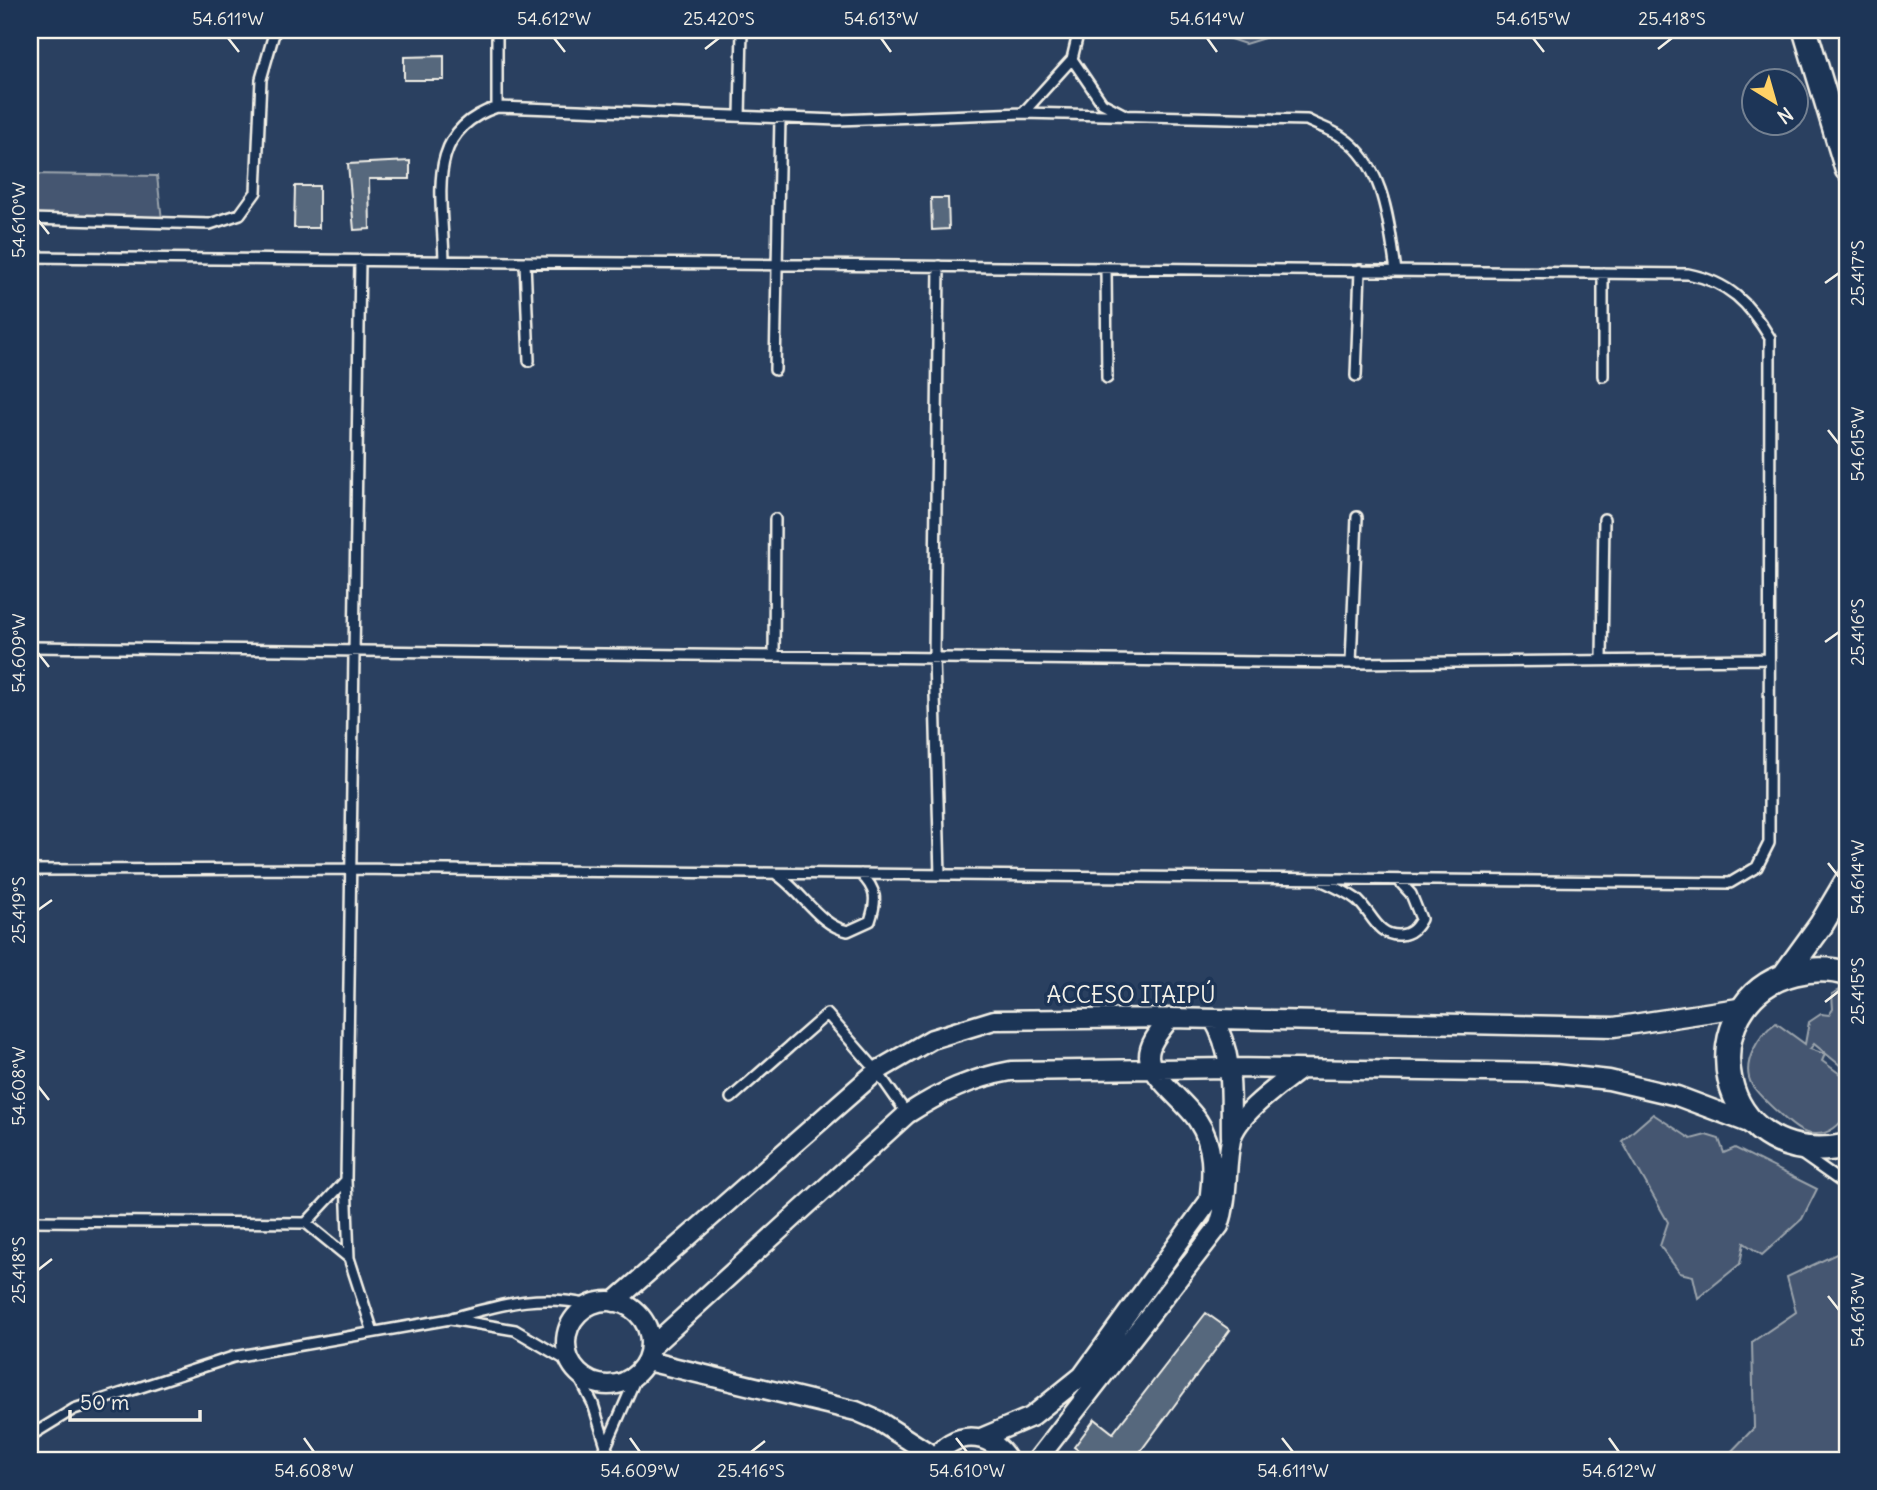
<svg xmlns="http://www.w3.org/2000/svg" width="1877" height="1490" font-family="Delius,sans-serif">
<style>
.green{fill:#445771;stroke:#9ca4ac;stroke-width:2}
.building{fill:#56677d;stroke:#f4f1e8;stroke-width:2}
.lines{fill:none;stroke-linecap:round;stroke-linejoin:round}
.service-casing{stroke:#f4f1e8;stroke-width:14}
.minor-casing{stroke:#f4f1e8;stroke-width:23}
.tertiary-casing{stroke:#f4f1e8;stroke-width:28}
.service{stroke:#1d3557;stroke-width:9}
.minor{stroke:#1d3557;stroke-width:18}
.tertiary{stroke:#1d3557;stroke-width:23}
.ticks{fill:none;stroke:#f4f1e8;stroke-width:2.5}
.labels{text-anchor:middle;stroke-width:7;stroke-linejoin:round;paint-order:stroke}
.street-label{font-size:23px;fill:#f4f1e8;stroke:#1d3557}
.neatline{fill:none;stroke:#f4f1e8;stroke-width:2.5}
.ticks-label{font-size:18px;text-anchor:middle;fill:#f4f1e8}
</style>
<rect width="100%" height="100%" fill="#2a4060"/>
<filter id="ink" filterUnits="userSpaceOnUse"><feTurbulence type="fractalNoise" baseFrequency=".0143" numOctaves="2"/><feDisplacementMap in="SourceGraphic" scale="14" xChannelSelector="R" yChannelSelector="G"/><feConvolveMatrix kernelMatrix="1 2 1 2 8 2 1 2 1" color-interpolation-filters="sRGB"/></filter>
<g filter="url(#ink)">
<path class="green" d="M1203 30H1290L1245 44Z
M30 174 157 176 162 220 30 221Z
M1844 988 1847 990V1071L1814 1044 1810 1049 1825 1054 1822 1061 1847 1079V1115C1839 1125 1830 1134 1816 1134 1803 1135 1792 1125 1783 1117 1772 1107 1760 1097 1752 1085 1740 1064 1759 1034 1776 1023L1805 1044 1809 1022 1821 1014 1829 1015 1833 1009 1832 994Z
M1653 1114 1691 1139 1706 1135 1719 1139 1724 1153 1735 1148 1817 1189 1802 1219 1762 1255 1744 1243 1740 1264 1698 1298 1693 1276 1680 1273 1660 1246 1668 1222 1622 1141Z
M1847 1249V1460H1723L1754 1428 1752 1342 1796 1312 1787 1277Z"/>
<path class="building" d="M444 56V80H404V57Z
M410 161V179H369L370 229 354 230 348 164Z
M295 186H319V228H294Z
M931 198H948L949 229 932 230Z
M1206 1313 1230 1330 1134 1460H1091L1074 1447 1095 1419 1113 1433Z"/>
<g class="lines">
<g class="service-casing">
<path id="service" d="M1072 59 1102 103 1125 115
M497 107V30
M1023 113 1072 59 1079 30
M740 116 742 30
M30 219 210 224 240 214 256 192 261 79 275 30
M30 257 1688 274C1729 282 1749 303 1770 338L1769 843 1757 867 1730 883 351 869 30 870
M360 260 346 1180 349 1258 373 1332
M444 261C443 198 423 131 497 107L838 120 1023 113 1307 120C1318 126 1332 130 1342 137 1385 165 1389 225 1396 271
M525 262 529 361
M939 266 934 657 940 875
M1106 268 1107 378
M1603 273V376
M775 370 780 117
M1356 376 1360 270
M30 647 1351 663 1769 659
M774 655 775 519
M1602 659 1604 519
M1351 663 1357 517
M776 874C801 890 819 926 848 931L870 921C877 900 877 890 861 874
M1322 881C1333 886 1345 891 1356 899 1372 912 1376 936 1400 935 1411 934 1416 928 1421 919L1411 894 1398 880
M731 1098 827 1014 877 1071 907 1114
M1800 1153 1847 1186
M30 1221 306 1223 349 1258
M306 1223 346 1180
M452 1318C504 1304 537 1293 591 1305
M576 1371 593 1404 607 1449
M30 1436 74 1409 233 1357 450 1319 515 1330 571 1363
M600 1460 638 1373"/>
</g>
<g class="minor-casing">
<path id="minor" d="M1213 1019C1235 1054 1230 1098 1231 1137
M566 1343a42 42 0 1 1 84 0a42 42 0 1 1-84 0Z
M614 1302 877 1071 932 1039 994 1020 1170 1018 1614 1027 1745 1007
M651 1347 907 1114C941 1092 972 1078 1011 1071L1230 1068 1545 1073 1609 1080 1677 1096 1754 1125
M647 1361 856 1411 877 1420 935 1457
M981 1438 1031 1417 1082 1376 1209 1201C1213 1173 1214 1145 1198 1121 1187 1103 1149 1076 1149 1056 1149 1042 1162 1029 1170 1018
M934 1460C951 1430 991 1430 1008 1460
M1037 1460 1219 1226C1229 1197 1225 1169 1231 1140 1236 1115 1280 1085 1299 1070"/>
</g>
<g class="tertiary-casing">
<path id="tertiary" d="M1805 30 1847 169
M1847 974C1830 968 1812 969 1795 973 1688 999 1711 1173 1847 1146
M1784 976 1821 925 1847 881"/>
</g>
<use href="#service" class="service"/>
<use href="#minor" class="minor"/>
<use href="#tertiary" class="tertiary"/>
</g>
</g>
<path class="ticks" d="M228 38 239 52M554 38 565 52M881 38 891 52M1207 38 1217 52M1533 38 1544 52M705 49 719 38M1658 49 1672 38M38 220 49 234M1825 283 1839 273M1828 430 1839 444M1825 642 1839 632M38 653 49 667M1828 863 1839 877M38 910 52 900M1825 1002 1839 991M38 1086 49 1100M38 1270 52 1259M1828 1296 1839 1310M304 1438 314 1452M630 1438 640 1452M956 1438 967 1452M1282 1438 1293 1452M1609 1438 1619 1452M751 1452 765 1441"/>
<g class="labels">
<g class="street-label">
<text x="1131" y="1003">ACCESO ITAIPÚ</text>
</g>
</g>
<rect width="1877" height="1490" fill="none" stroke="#1d3557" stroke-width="77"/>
<g transform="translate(1775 102) rotate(143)"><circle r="33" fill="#1d3557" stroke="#738091" stroke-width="2"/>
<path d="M0-5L12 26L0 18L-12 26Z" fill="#ffd166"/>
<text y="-10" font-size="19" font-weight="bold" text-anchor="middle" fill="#f4f1e8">N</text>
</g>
<path d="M70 1410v10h130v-10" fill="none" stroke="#f4f1e8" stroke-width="3.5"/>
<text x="80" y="1410" font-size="21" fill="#f4f1e8" stroke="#1d3557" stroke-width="5" paint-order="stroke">50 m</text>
<rect x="38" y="38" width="1801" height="1414" class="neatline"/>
<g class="ticks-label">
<text x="228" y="25">54.611°W</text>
<text x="554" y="25">54.612°W</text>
<text x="719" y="25">25.420°S</text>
<text x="881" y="25">54.613°W</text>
<text x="1207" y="25">54.614°W</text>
<text x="1533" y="25">54.615°W</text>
<text x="1672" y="25">25.418°S</text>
<text transform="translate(19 220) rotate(-90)" y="6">54.610°W</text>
<text transform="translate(1858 273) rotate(-90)" y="6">25.417°S</text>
<text transform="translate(1858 444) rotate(-90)" y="6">54.615°W</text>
<text transform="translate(1858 632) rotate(-90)" y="6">25.416°S</text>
<text transform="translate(19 653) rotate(-90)" y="6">54.609°W</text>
<text transform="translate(1858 877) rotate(-90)" y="6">54.614°W</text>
<text transform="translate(19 910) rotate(-90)" y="6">25.419°S</text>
<text transform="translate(1858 991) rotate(-90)" y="6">25.415°S</text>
<text transform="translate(19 1086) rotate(-90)" y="6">54.608°W</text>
<text transform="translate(19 1270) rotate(-90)" y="6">25.418°S</text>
<text transform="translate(1858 1310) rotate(-90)" y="6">54.613°W</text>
<text x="314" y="1477">54.608°W</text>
<text x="640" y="1477">54.609°W</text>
<text x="751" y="1477">25.416°S</text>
<text x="967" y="1477">54.610°W</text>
<text x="1293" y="1477">54.611°W</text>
<text x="1619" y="1477">54.612°W</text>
</g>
</svg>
